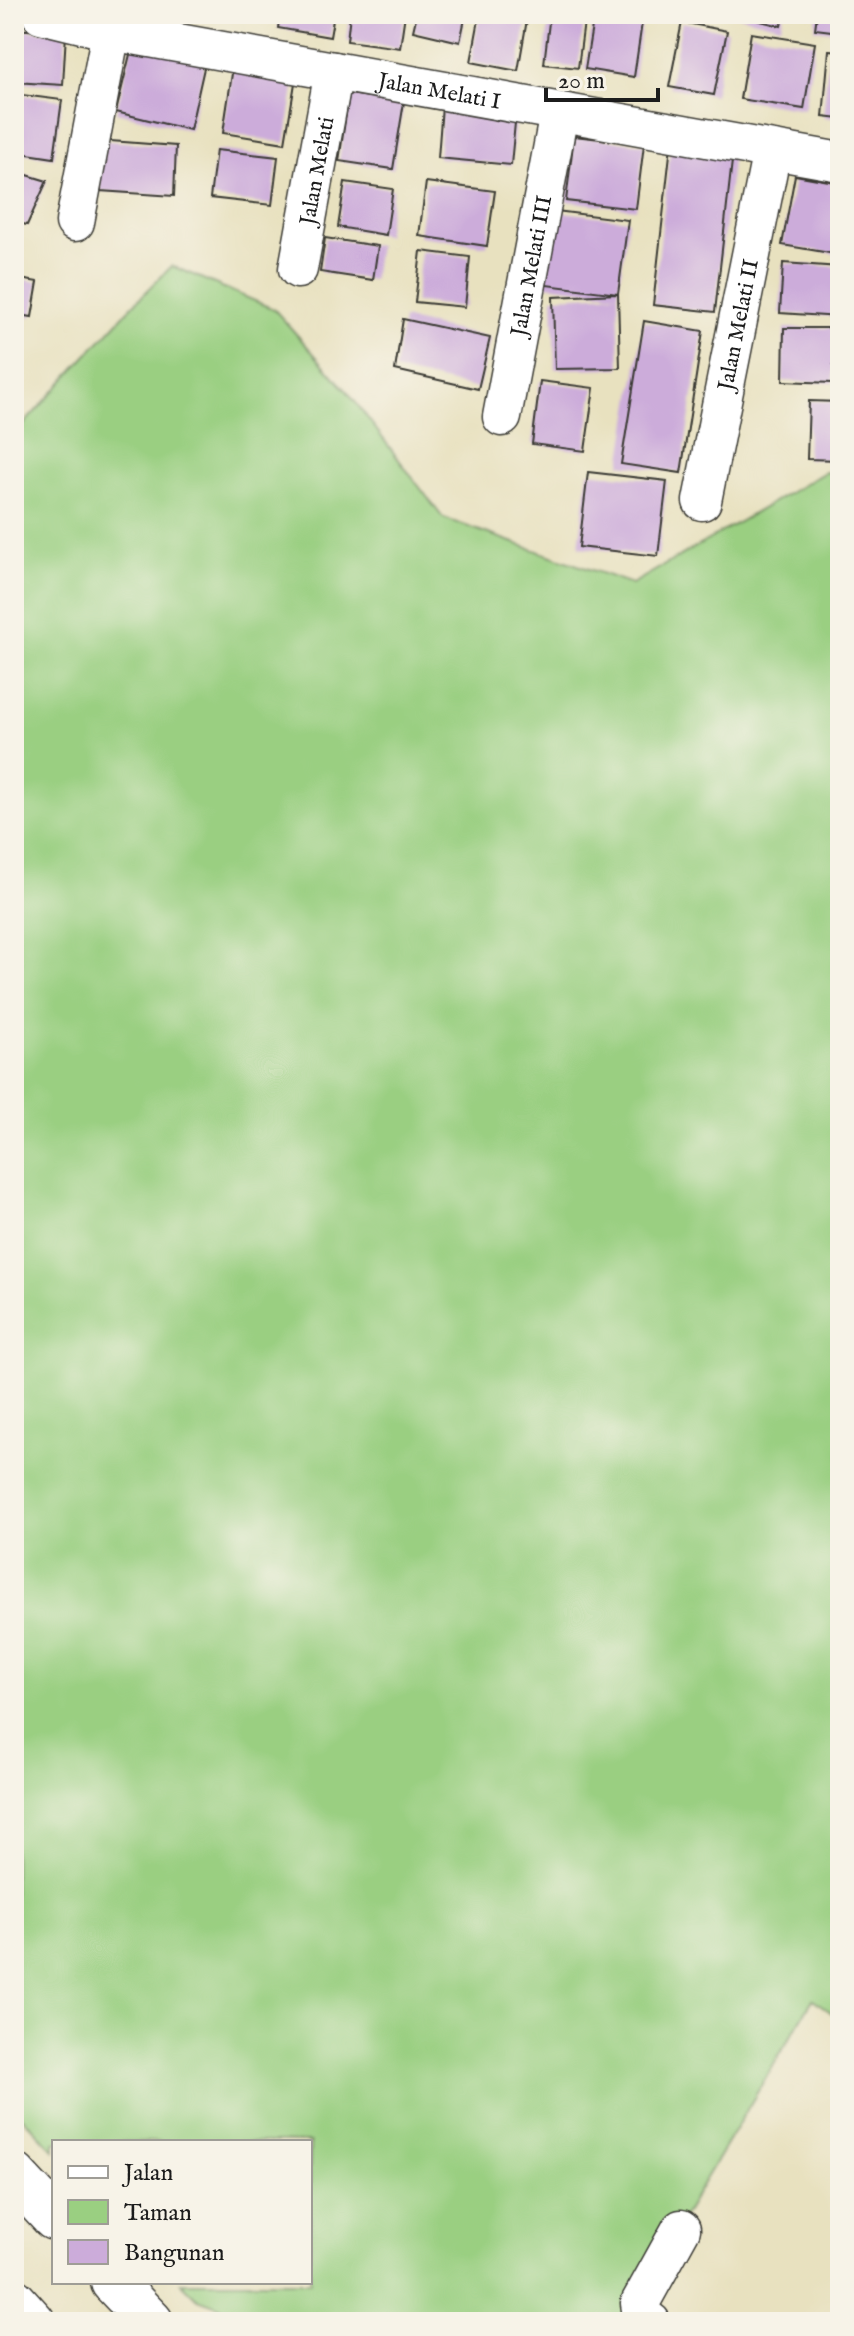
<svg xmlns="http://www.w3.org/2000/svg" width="854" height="2336" font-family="'IM FELL English',serif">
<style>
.green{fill:#9acf81;stroke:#5b764e;stroke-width:2}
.building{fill:#ccacda}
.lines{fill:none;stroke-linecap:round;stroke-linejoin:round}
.minor-casing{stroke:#3b3a34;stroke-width:41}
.primary-casing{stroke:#3b3a34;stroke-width:47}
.minor{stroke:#fff;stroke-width:38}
.primary{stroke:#fff;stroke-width:44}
.labels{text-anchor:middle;stroke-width:7;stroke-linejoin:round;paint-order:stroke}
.street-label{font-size:22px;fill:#1c1c1c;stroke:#f7f3e8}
</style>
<rect width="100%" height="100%" fill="#f7f3e8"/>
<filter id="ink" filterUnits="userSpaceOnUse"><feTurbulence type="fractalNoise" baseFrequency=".0125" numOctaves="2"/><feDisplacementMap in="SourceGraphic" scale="16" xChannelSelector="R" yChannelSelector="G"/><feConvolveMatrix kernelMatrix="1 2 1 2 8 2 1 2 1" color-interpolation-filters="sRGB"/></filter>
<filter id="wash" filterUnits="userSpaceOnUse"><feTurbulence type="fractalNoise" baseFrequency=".006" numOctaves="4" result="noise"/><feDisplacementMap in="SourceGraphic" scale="32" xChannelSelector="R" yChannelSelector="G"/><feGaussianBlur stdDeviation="1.8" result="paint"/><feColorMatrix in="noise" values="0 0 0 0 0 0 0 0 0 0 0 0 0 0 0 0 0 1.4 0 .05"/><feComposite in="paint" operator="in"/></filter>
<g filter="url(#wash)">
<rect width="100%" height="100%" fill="#e8e1bf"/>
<path class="green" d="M172 266 274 309 347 391 443 518 632 584 825 472 840 473V2019L813 1999 620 2322H261L198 2299 181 2282H310V2142H54V2150L14 2108V435L131 307Z"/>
<g id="blocks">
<path class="building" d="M280 14H334L330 37 278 28Z
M350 14H405L400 48 347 41Z
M417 14H466L460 42 413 31Z
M480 14H528L518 71 471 62Z
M550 14H585L578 68 544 64Z
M594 14 643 16 634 77 585 69Z
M731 14H784L781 26Z
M817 14H840V32L815 29Z
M682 22 727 31 714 95 669 87Z
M14 29 66 33 63 85 14 82Z
M751 33 815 43 804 109 740 99Z
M133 42 206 59 190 130 116 112Z
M829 50 840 51V119L823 117Z
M233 67 296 77 285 143 223 133Z
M14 94 62 100 54 158 14 152Z
M349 94 404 102 393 169 339 161Z
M442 106 516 112 511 165 438 158Z
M574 136 644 144 636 209 566 201Z
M97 140 176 146 174 196 100 191Z
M671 145 733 152 715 312 653 305Z
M216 150 278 157 272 205 210 198Z
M14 171 47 181 27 225 14 222Z
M795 175 840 183V232L836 254 782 245Z
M345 182 393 189 386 235 338 227Z
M426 182 495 191 487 246 419 236Z
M556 211 628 220 618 294 546 285Z
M325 238 378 246 373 280 320 272Z
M421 251 470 257 465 307 415 302Z
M783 263 840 267V317L780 313Z
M14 278 38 282 32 317 14 314Z
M618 294 620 368 555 369 553 297Z
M403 319 490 338 478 389 395 370Z
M644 321 703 331 681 473 621 464Z
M784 328H834L833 383 783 381Z
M540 381 594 388 585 451 532 444Z
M809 401 840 402V460L807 459Z
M588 472 667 481 658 556 579 547Z"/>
</g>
</g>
<g filter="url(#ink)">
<use href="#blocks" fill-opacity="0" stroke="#3b3a34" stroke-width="2"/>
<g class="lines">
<g class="minor-casing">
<g id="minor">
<path id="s1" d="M41 14 111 31 840 162"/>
<path d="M75 222 111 31"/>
<path id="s2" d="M298 269 334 71"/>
<path id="s3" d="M502 417 559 113"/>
<path id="s4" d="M702 501 772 150"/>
<path d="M651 2322 642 2316 640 2303 681 2229"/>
</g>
</g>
<g class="primary-casing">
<path id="primary" d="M14 2175 54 2218
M113 2282 151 2322
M14 2301 33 2322"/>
</g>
<use href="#minor" class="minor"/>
<use href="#primary" class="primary"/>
</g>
</g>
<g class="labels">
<g class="street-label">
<text dy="8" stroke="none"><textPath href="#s1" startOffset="406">Jalan Melati I</textPath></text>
<text dy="8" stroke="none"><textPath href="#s2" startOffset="100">Jalan Melati</textPath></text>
<text dy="8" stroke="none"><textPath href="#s3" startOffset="154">Jalan Melati III</textPath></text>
<text dy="8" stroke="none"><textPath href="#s4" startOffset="180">Jalan Melati II</textPath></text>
</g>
</g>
<rect width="854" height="2336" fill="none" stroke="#f7f3e8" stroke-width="48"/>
<rect x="52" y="2140" width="260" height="144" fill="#f7f3e8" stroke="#9f9d96" stroke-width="2"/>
<rect x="68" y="2166" width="40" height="12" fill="#ffffff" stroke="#9f9d96" stroke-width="2"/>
<text x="124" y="2180" font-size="24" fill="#1c1c1c">Jalan</text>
<rect x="68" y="2200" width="40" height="24" fill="#9acf81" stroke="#9f9d96" stroke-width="2"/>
<text x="124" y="2220" font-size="24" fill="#1c1c1c">Taman</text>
<rect x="68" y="2240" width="40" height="24" fill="#ccacda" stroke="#9f9d96" stroke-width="2"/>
<text x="124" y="2260" font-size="24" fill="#1c1c1c">Bangunan</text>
<path d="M546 88v12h112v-12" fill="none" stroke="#1c1c1c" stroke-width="4"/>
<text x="558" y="88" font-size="24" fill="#1c1c1c" stroke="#f7f3e8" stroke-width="6" paint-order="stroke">20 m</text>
</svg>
